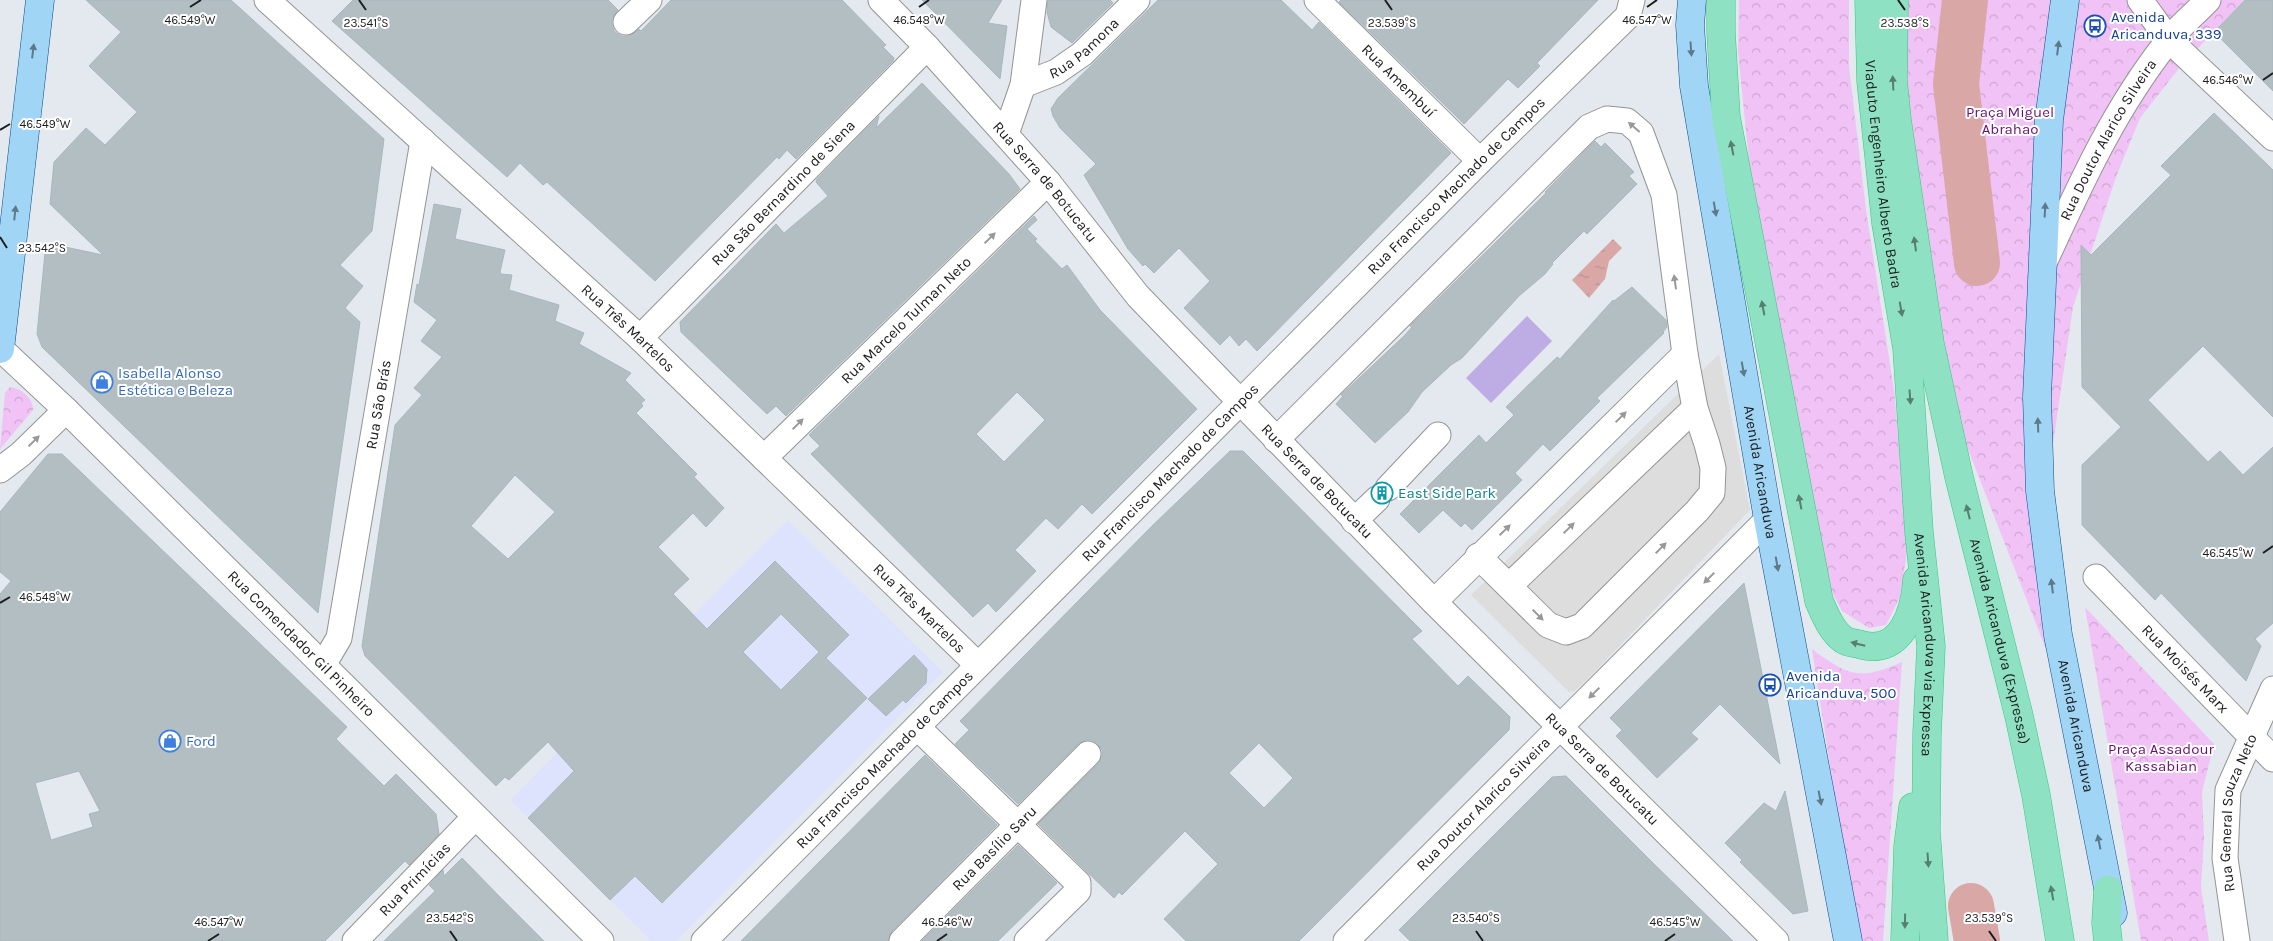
<svg xmlns="http://www.w3.org/2000/svg" width="2273" height="941" font-family="Karla,sans-serif">
<style>
.education{fill:#dde3fd}
.park{fill:url(#park-crowns)}
.garden{fill:#beace5}
.parking{fill:#ddd}
.water{fill:url(#water-ripples)}
.lines{fill:none;stroke-linecap:round;stroke-linejoin:round}
.river{stroke:#d9a8a6;stroke-width:46}
.building{fill:#b3bec2;stroke:#a7b8be;fill-rule:evenodd}
.minor-casing{stroke:#949494;stroke-width:27}
.major-casing{stroke:#084d8e;stroke-width:29}
.highway-casing{stroke:#2dce7a;stroke-width:29}
.minor{stroke:#fff;stroke-width:25}
.major{stroke:#a0d5f6;stroke-width:28}
.highway{stroke:#8fe1c3;stroke-width:28}
.oneway{fill:#5e798a}
.oneway2{fill:#567f70}
.oneway3{fill:#999}
.ticks{fill:none;stroke:#1d1d1d;stroke-width:2}
.labels{text-anchor:middle;stroke-width:4;stroke-linejoin:round;paint-order:stroke}
.transit-label{font-size:15px;fill:#164399;stroke:#fff;text-anchor:start}
.street-label{font-size:15px;fill:#1d1d1d;stroke:#fff}
.park-label{font-size:15px;fill:#6b1175;stroke:#fff}
.shop-label{font-size:15px;fill:#366cbe;stroke:#fff;text-anchor:start}
.culture-label{font-size:15px;fill:#0d838f;stroke:#fff;text-anchor:start}
.ticks-label{font-size:12px;text-anchor:middle;fill:#1d1d1d;stroke:#fff;stroke-width:4;stroke-linejoin:round;paint-order:stroke}
</style>
<defs>
<pattern id="park-crowns" width="20" height="18" patternUnits="userSpaceOnUse" patternTransform="scale(1.25)"><rect width="20" height="18" fill="#f1c2f6"/><path d="M2 6a3 3 0 1 1 6 0M12 15a3 3 0 1 1 6 0" fill="none" stroke="#cea6d2"/></pattern>
<pattern id="water-ripples" width="26" height="14" patternUnits="userSpaceOnUse" patternTransform="scale(1.25)"><rect width="26" height="14" fill="#d9a8a6"/><path d="M2 4q2-2 4 0t4 0M15 11q2-2 4 0t4 0" fill="none" stroke="#ba908e"/></pattern>
</defs>
<rect width="100%" height="100%" fill="#e3e9ee"/>
<path class="education" d="M788 520 943 672 676 941H651L510 800Z"/>
<path class="park" d="M1739 0H1849V66L1866 210 1894 390 1908 545 1900 597 1886 625 1869 628 1842 611 1830 588 1784 353 1749 161 1738 52Z
M1891 0H2244L2180 67 2140 118 2116 177 2073 307 2048 478 2084 747 1915 313Z
M10 387C21 388 34 399 33 410L0 449 5 393Z
M2085 607 2214 744 2202 792 2204 837 2201 887 2209 941H2141Z
M1812 649C1848 676 1860 681 1902 662L1883 941H1857Z"/>
<path class="garden" d="M1527 316 1552 341 1491 403 1466 378Z"/>
<path class="parking" d="M1719 354 1750 510 1588 679 1575 691 1569 692 1471 595Z"/>
<path class="water" d="M1613 239 1622 248 1609 261 1605 279 1589 298 1572 280Z"/>
<g class="lines">
<path class="river" d="M1965 0 1956 84 1977 263
M1971 906 1977 941"/>
</g>
<path class="building" d="M86 0H231L384 139 372 231 340 265 363 286 345 308 360 322 318 613 42 347 37 334 46 243 103 255 50 204 54 162 86 128 105 145 137 112 89 66 121 32Z
M353 0H608L618 10 612 18V26L615 32 622 36H629L639 29 641 31 671 0H842L886 45 883 47 894 58 893 61 796 159 787 150 779 159 777 157 655 281 547 182 543 185 520 163 507 177 332 21Z
M922 0H1002L988 23 1007 26 1000 79Z
M1048 0H1110L1113 3 1072 43 1051 27 1047 12Z
M1158 0H1281L1312 30 1319 22 1451 153 1257 351 1246 339 1239 346 1230 335 1220 345 1184 308 1210 281 1179 248 1154 273 1145 264 1143 266 1128 249 1084 175 1096 164 1060 128 1053 116 1051 109 1058 98Z
M1341 0H1598L1537 63 1540 66 1518 88 1508 79 1464 124 1339 2Z
M2245 0H2273V91L2214 32Z
M922 83 1009 174 1020 189 786 416 776 406 767 414 681 332 680 322 776 224 784 233 828 196 816 182 817 179 879 116 876 128Z
M2214 113 2273 170V417L2203 346 2148 400 2208 462 2220 451 2243 475 2273 447V623L2255 639 2261 646 2246 681 2161 593 2155 600 2082 525V465L2121 427 2082 387 2081 245 2091 255 2171 175 2161 166Z
M1595 141 1601 147 1605 143 1634 172 1629 176 1637 184 1587 234 1584 231 1552 263 1553 264 1545 274 1519 296 1462 358 1451 365 1422 392 1408 412 1375 443 1336 404 1343 396 1341 395 1405 335 1412 327 1410 326 1546 193 1545 192Z
M434 204 461 209 455 239 505 250 500 272 501 274 512 275 509 290 559 305 555 321 584 333 579 344 631 373 625 380 645 400 641 403 643 406 636 413 697 474 694 477 724 508 706 527 693 513 658 547 689 579 673 594 707 629 775 561 849 635 826 658 867 698 662 903 635 876 610 900 528 818 574 771 548 742 509 780 505 777 496 786 365 656 362 646 395 425 422 395 414 388 442 357 421 341 437 320 414 302 417 284 419 285ZM515 475 555 512 508 559 471 526ZM781 614 819 652 781 690 743 652Z
M1034 216 1037 220 1027 229 1037 239 1035 241 1062 269 1067 265 1100 310 1197 409 1092 514 1082 504 1058 529 1046 518 1015 550 1036 571 996 612 988 603 973 617 811 454 820 446 809 435ZM1017 392 1045 420 1004 462 976 434Z
M1632 287 1666 320 1667 327 1663 332 1664 333 1597 398 1600 401 1550 451 1543 444 1515 473 1522 480 1472 530 1465 523 1461 527 1443 510 1419 533 1400 514 1479 435 1486 443 1514 415 1506 407 1557 357 1560 359 1613 300 1614 301Z
M1230 451H1243L1422 631 1412 639 1458 686 1468 676 1510 717 1509 730 1299 941H1186L1164 919 1218 864 1185 831 1122 895 1119 892 1114 898 1038 824 1098 764 1102 757V750L1098 744 1092 740H1085L1078 744 1018 804 955 744 969 730 960 721 1151 527ZM1259 743 1293 778 1264 808 1229 773Z
M48 454H62L347 727 336 739 384 786 396 774 436 814 439 834 409 865 405 861 325 941H0V594L11 581 0 572V512ZM79 771 100 811 89 814 93 827 51 840 35 783Z
M1744 583 1780 764 1720 704 1691 733 1698 739 1657 778 1616 736 1622 730 1610 718Z
M914 655 927 669 926 683 906 703 903 700 886 716 868 699Z
M925 755 997 825 892 931 888 941H741Z
M1566 776 1653 863 1733 941H1410L1399 930 1552 777Z
M1785 791 1808 911 1793 914 1740 862 1742 860 1725 843 1764 803 1776 811Z
M1018 845 1057 883 998 941H922Z
M462 858 498 895 544 941H384L435 891 429 885 443 870 444 876Z"/>
<g class="lines">
<g class="minor-casing">
<g id="minor">
<path id="s1" d="M267 0 640 338 978 665"/>
<path id="s2" d="M881 0 927 47 1048 182 1138 296 1434 602 1776 941"/>
<path id="s3" d="M1317 0 1480 161"/>
<path d="M2140 0 2169 40 2273 138"/>
<path d="M626 22 649 0"/>
<path id="s4" d="M1023 85 1056 72 1082 54 1137 0"/>
<path d="M1006 134 1023 85 1034 0"/>
<path id="s5" d="M2044 263C2080 185 2114 109 2168 41 2179 26 2195 14 2208 0"/>
<path id="s6" d="M640 338 927 47"/>
<path id="s7" d="M0 348 66 410 601 941"/>
<path d="M1276 440 1589 127 1607 119 1627 121 1641 133 1664 195 1685 354 1434 602"/>
<path id="s8" d="M764 458 1048 182"/>
<path d="M0 470 21 454 66 410"/>
<path d="M1388 488 1438 435"/>
<path d="M1354 521 1377 499"/>
<path d="M1478 556 1548 625 1566 632 1582 626 1697 511 1712 493 1713 468 1707 444 1695 408 1685 354"/>
<path id="s9" d="M2096 577 2273 759"/>
<path d="M1509 586 1695 408"/>
<path id="s10" d="M323 665 339 638 423 141"/>
<path d="M917 727 1078 883V891L1027 941"/>
<path id="s11" d="M355 941 475 817"/>
<path id="s12" d="M704 941 1480 161 1628 16 1632 0"/>
<path id="s13" d="M902 941 1088 754"/>
<path id="s14" d="M1346 941 1768 519"/>
<path id="s15" d="M2237 941 2225 858 2228 790 2273 689"/>
</g>
</g>
<g class="major-casing">
<g id="major">
<path id="s16" d="M1692 0 1690 25 1694 86 1768 519 1848 941"/>
<path id="s17" d="M2065 0 2049 120 2037 397 2040 491 2058 635 2113 913"/>
<path d="M0 349 40 0"/>
</g>
</g>
<g class="highway-casing">
<g id="highway">
<path d="M1721 0V32L1726 117 1819 601C1825 614 1831 631 1844 640 1848 643 1857 643 1862 645 1902 655 1915 611 1917 580"/>
<path id="s18" d="M1869 0 1871 81 1886 223 1907 348 1919 532 1931 646 1927 734 1926 831 1934 941"/>
<path id="s19" d="M1894 0 1893 81 1897 120 1930 344 1959 477 2019 716 2036 795 2060 941"/>
<path d="M1905 941 1908 847 1913 807"/>
<path d="M2108 941 2106 923 2108 890"/>
</g>
</g>
<use href="#minor" class="minor"/>
<use href="#major" class="major"/>
<use href="#highway" class="highway"/>
</g>
<defs><path id="oneway-solid" d="M-6-.8H1V-3.2L6.5 0L1 3.2V.8H-6Z" transform="scale(1.25)"/></defs>
<g class="oneway">
<use href="#oneway-solid" transform="translate(2058 48) rotate(-83)"/>
<use href="#oneway-solid" transform="translate(1691 49) rotate(86)"/>
<use href="#oneway-solid" transform="translate(33 51) rotate(-83)"/>
<use href="#oneway-solid" transform="translate(1715 209) rotate(80)"/>
<use href="#oneway-solid" transform="translate(2045 210) rotate(-87)"/>
<use href="#oneway-solid" transform="translate(15 213) rotate(-84)"/>
<use href="#oneway-solid" transform="translate(1743 369) rotate(80)"/>
<use href="#oneway-solid" transform="translate(2038 425) rotate(-92)"/>
<use href="#oneway-solid" transform="translate(1777 564) rotate(80)"/>
<use href="#oneway-solid" transform="translate(2052 586) rotate(-97)"/>
<use href="#oneway-solid" transform="translate(1820 798) rotate(79)"/>
<use href="#oneway-solid" transform="translate(2099 842) rotate(-101)"/>
</g>
<g class="oneway2">
<use href="#oneway-solid" transform="translate(1893 83) rotate(-93)"/>
<use href="#oneway-solid" transform="translate(1732 148) rotate(-101)"/>
<use href="#oneway-solid" transform="translate(1915 244) rotate(-98)"/>
<use href="#oneway-solid" transform="translate(1763 308) rotate(-101)"/>
<use href="#oneway-solid" transform="translate(1901 309) rotate(80)"/>
<use href="#oneway-solid" transform="translate(1910 397) rotate(86)"/>
<use href="#oneway-solid" transform="translate(1800 502) rotate(-101)"/>
<use href="#oneway-solid" transform="translate(1968 512) rotate(-104)"/>
<use href="#oneway-solid" transform="translate(1858 644) rotate(-166)"/>
<use href="#oneway-solid" transform="translate(1928 860) rotate(86)"/>
<use href="#oneway-solid" transform="translate(2052 893) rotate(-100)"/>
<use href="#oneway-solid" transform="translate(1905 921) rotate(91)"/>
</g>
<g class="oneway3">
<use href="#oneway-solid" transform="translate(1634 127) rotate(-139)"/>
<use href="#oneway-solid" transform="translate(990 238) rotate(-44)"/>
<use href="#oneway-solid" transform="translate(1675 282) rotate(-98)"/>
<use href="#oneway-solid" transform="translate(1621 417) rotate(-44)"/>
<use href="#oneway-solid" transform="translate(798 424) rotate(-45)"/>
<use href="#oneway-solid" transform="translate(34 441) rotate(-44)"/>
<use href="#oneway-solid" transform="translate(1569 528) rotate(-44)"/>
<use href="#oneway-solid" transform="translate(1505 530) rotate(-44)"/>
<use href="#oneway-solid" transform="translate(1661 548) rotate(-45)"/>
<use href="#oneway-solid" transform="translate(1709 578) rotate(135)"/>
<use href="#oneway-solid" transform="translate(1538 615) rotate(45)"/>
<use href="#oneway-solid" transform="translate(1594 693) rotate(135)"/>
</g>
<path class="ticks" d="M359 0 366 10M1385 0 1392 10M1898 0 1905 10M190 7 201 0M919 7 929 0M1647 7 1657 0M2263 80 2273 73M0 130 10 124M0 237 7 248M2263 553 2273 546M0 603 10 597M450 931 457 941M1476 931 1483 941M1989 931 1996 941M208 941 219 934M937 941 947 934M1665 941 1675 934"/>
<defs>
<g id="bus-ring" transform="scale(1.125)"><circle r="9.5" fill="#fff" stroke="#1a4fb4" stroke-width="1.5"/><path d="M-5-6H5V4H4V6H2V4H-2V6H-4V4H-5ZM-3.5-4V0h7V-4ZM-3.5 1.2v1.5H-2V1.2ZM2 1.2v1.5H3.5V1.2Z" fill="#1a4fb4"/></g>
<g id="shop-ring" transform="scale(1.125)"><circle r="9.5" fill="#fff" stroke="#3f7fe0" stroke-width="1.5"/><path d="M-5-2.5h2.3a2.7 3.5 0 0 1 5.4 0H5L5.5 6h-11ZM-1.5-2.5h3a1.5 2.3 0 0 0-3 0Z" fill="#3f7fe0"/></g>
<g id="building-ring" transform="scale(1.125)"><circle r="9.5" fill="#fff" stroke="#0f9aa8" stroke-width="1.5"/><path d="M-4-6H4V6H1V3H-1V6H-4ZM-2.5-4.3h1.7v1.8h-1.7ZM.8-4.3h1.7v1.8H.8ZM-2.5-1h1.7V.8h-1.7ZM.8-1h1.7V.8H.8Z" fill="#0f9aa8"/></g>
</defs>
<g fill-rule="evenodd">
<use href="#bus-ring" x="2095" y="26"/>
<use href="#shop-ring" x="102" y="382"/>
<use href="#building-ring" x="1382" y="493"/>
<use href="#bus-ring" x="1770" y="685"/>
<use href="#shop-ring" x="170" y="741"/>
</g>
<g class="labels">
<g class="transit-label">
<text x="2111" y="22">Avenida<tspan x="2111" dy="17">Aricanduva, 339</tspan></text>
<text x="1786" y="681">Avenida<tspan x="1786" dy="17">Aricanduva, 500</tspan></text>
</g>
<g class="street-label">
<text dy="5" stroke="none"><textPath href="#s4" startOffset="72">Rua Pamona</textPath></text>
<text dy="5" stroke="none"><textPath href="#s3" startOffset="115">Rua Amembuí</textPath></text>
<text dy="5" stroke="none"><textPath href="#s5" startOffset="139">Rua Doutor Alarico Silveira</textPath></text>
<text dy="5" stroke="none"><textPath href="#s18" startOffset="175">Viaduto Engenheiro Alberto Badra</textPath></text>
<text dy="5" stroke="none"><textPath href="#s2" startOffset="245">Rua Serra de Botucatu</textPath></text>
<text dy="5" stroke="none"><textPath href="#s12" startOffset="1066">Rua Francisco Machado de Campos</textPath></text>
<text dy="5" stroke="none"><textPath href="#s6" startOffset="204">Rua São Bernardino de Siena</textPath></text>
<text dy="5" stroke="none"><textPath href="#s8" startOffset="198">Rua Marcelo Tulman Neto</textPath></text>
<text dy="5" stroke="none"><textPath href="#s1" startOffset="488">Rua Três Martelos</textPath></text>
<text dy="5" stroke="none"><textPath href="#s10" startOffset="268">Rua São Brás</textPath></text>
<text dy="5" stroke="none"><textPath href="#s16" startOffset="478">Avenida Aricanduva</textPath></text>
<text dy="5" stroke="none"><textPath href="#s12" startOffset="661">Rua Francisco Machado de Campos</textPath></text>
<text dy="5" stroke="none"><textPath href="#s2" startOffset="650">Rua Serra de Botucatu</textPath></text>
<text dy="5" stroke="none"><textPath href="#s1" startOffset="892">Rua Três Martelos</textPath></text>
<text dy="5" stroke="none"><textPath href="#s19" startOffset="652">Avenida Aricanduva (Expressa)</textPath></text>
<text dy="5" stroke="none"><textPath href="#s7" startOffset="422">Rua Comendador Gil Pinheiro</textPath></text>
<text dy="5" stroke="none"><textPath href="#s18" startOffset="648">Avenida Aricanduva via Expressa</textPath></text>
<text dy="5" stroke="none"><textPath href="#s9" startOffset="128">Rua Moisés Marx</textPath></text>
<text dy="5" stroke="none"><textPath href="#s17" startOffset="730">Avenida Aricanduva</textPath></text>
<text dy="5" stroke="none"><textPath href="#s12" startOffset="256">Rua Francisco Machado de Campos</textPath></text>
<text dy="5" stroke="none"><textPath href="#s2" startOffset="1055">Rua Serra de Botucatu</textPath></text>
<text dy="5" stroke="none"><textPath href="#s14" startOffset="194">Rua Doutor Alarico Silveira</textPath></text>
<text dy="5" stroke="none"><textPath href="#s15" startOffset="131">Rua General Souza Neto</textPath></text>
<text dy="5" stroke="none"><textPath href="#s13" startOffset="131">Rua Basílio Saru</textPath></text>
<text dy="5" stroke="none"><textPath href="#s11" startOffset="86">Rua Primícias</textPath></text>
</g>
<g class="park-label">
<text x="2010" y="117">Praça Miguel<tspan x="2010" dy="17">Abrahao</tspan></text>
<text x="2161" y="754">Praça Assadour<tspan x="2161" dy="17">Kassabian</tspan></text>
</g>
<g class="shop-label">
<text x="118" y="378">Isabella Alonso<tspan x="118" dy="17">Estética e Beleza</tspan></text>
<text x="186" y="746">Ford</text>
</g>
<g class="culture-label">
<text x="1398" y="498">East Side Park</text>
</g>
</g>
<g class="ticks-label">
<text x="190" y="24">46.549°W</text>
<text x="919" y="24">46.548°W</text>
<text x="1647" y="24">46.547°W</text>
<text x="366" y="27">23.541°S</text>
<text x="1392" y="27">23.539°S</text>
<text x="1905" y="27">23.538°S</text>
<text x="2228" y="84">46.546°W</text>
<text x="45" y="128">46.549°W</text>
<text x="42" y="252">23.542°S</text>
<text x="2228" y="557">46.545°W</text>
<text x="45" y="601">46.548°W</text>
<text x="450" y="922">23.542°S</text>
<text x="1476" y="922">23.540°S</text>
<text x="1989" y="922">23.539°S</text>
<text x="219" y="926">46.547°W</text>
<text x="947" y="926">46.546°W</text>
<text x="1675" y="926">46.545°W</text>
</g>
</svg>
